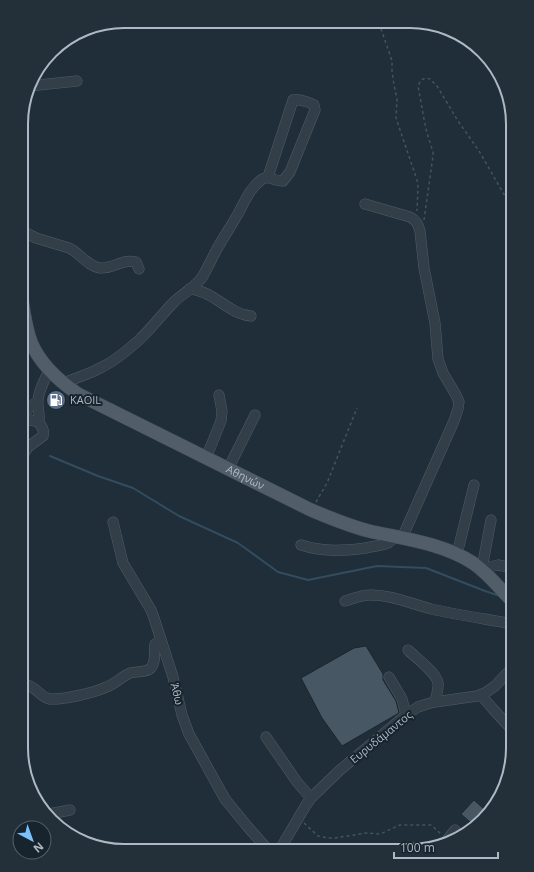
<svg xmlns="http://www.w3.org/2000/svg" width="534" height="872" font-family="'Open Sans',sans-serif">
<style>
.lines{fill:none;stroke-linecap:round;stroke-linejoin:round}
.stream{stroke:#324c60;stroke-width:2}
.building{fill:#475864;stroke:#1a262f}
.minor-casing{stroke:#505d66;stroke-width:11}
.major-casing{stroke:#3f4b55;stroke-width:14}
.path{stroke:#415757;stroke-width:1.5;stroke-dasharray:3 3;stroke-linecap:butt}
.minor{stroke:#333f48;stroke-width:10}
.major{stroke:#515e69;stroke-width:13}
.labels{text-anchor:middle;stroke-width:4;stroke-linejoin:round;paint-order:stroke}
.poi-label{font-size:11px;fill:#adbac5;stroke:#18242d;text-anchor:start}
.street-label{font-size:11px;fill:#adbac5;stroke:#18242d}
.rim{fill:none;stroke:#adbac5;stroke-width:2}
</style>
<rect width="100%" height="100%" fill="#1f2e38"/>
<g class="lines">
<path class="stream" d="M50 456 98 476 133 488 179 516 238 543 278 572 308 580 377 566 426 568 485 591 500 596"/>
</g>
<path class="building" d="M58 391 65 394 62 401 55 397Z
M366 646 383 674V680L396 701 399 713 342 746 322 718 301 678 354 648Z
M474 800 484 809 471 823 461 814Z"/>
<g class="lines">
<g class="minor-casing">
<path id="minor" d="M29 86 77 81
M365 204 410 217C416 220 418 224 420 231L424 268 435 323 438 359 443 373 456 395 459 402 458 409 454 421 402 538
M22 231 36 238 69 248C80 253 87 266 100 268 113 269 123 258 136 262L139 269
M189 289C213 290 228 314 251 316
M63 383C76 378 90 374 102 367 113 362 130 348 139 340 152 328 162 314 174 302 183 293 196 287 203 276 208 267 212 258 217 249 224 236 232 225 239 212 245 201 250 188 261 180 268 174 275 182 283 181L290 172 294 162 315 110 314 105C308 102 300 99 293 100L268 177
M21 414 38 401
M21 418 35 421 39 419C40 413 37 407 38 400 39 389 45 380 49 370
M21 458 28 447 43 436C45 430 41 425 37 420
M206 458 221 421 222 411 219 395
M228 469 255 415
M113 522 123 563 151 610 154 618 173 677 182 715 189 734 225 799 247 826 269 851
M301 545C323 552 344 551 366 548 373 546 381 546 388 543 390 541 393 539 395 537
M457 554 474 485
M482 568 491 520
M480 569 498 565 513 568
M345 601C353 599 361 595 369 595 390 594 411 604 431 609 458 615 486 619 513 624
M408 650C415 657 437 673 438 683 439 689 436 695 435 702
M389 677 402 699 406 715
M21 685C36 683 38 697 50 699 62 700 93 693 104 688 114 685 121 677 130 673 137 671 146 673 151 668 156 662 154 652 155 644L161 640
M481 695 493 709 513 731
M266 737 297 782 311 798
M49 814 70 810
M444 844 455 830
M279 851 306 805 311 798 340 770 406 715 418 707 427 704 435 702 477 696 485 693 495 686 513 667"/>
</g>
<g class="major-casing">
<g id="major">
<path id="s1" d="M22 300C24 314 26 329 31 342 40 364 59 381 78 394L311 510C330 518 349 526 369 531 404 539 442 543 473 563 489 574 500 589 513 602"/>
</g>
</g>
<path class="path" d="M379 23 389 52 392 61V71L394 85 397 99 396 118 417 180 418 187 417 211
M424 220 433 156V152L427 133 424 119 418 86 421 80 426 78 430 79 437 86 458 121 479 151 513 210
M316 502 327 483 357 408
M304 823 318 836 328 838H335L366 833 380 834 400 825H431L441 834
M462 828 476 823"/>
<use href="#minor" class="minor"/>
<use href="#major" class="major"/>
</g>
<defs>
<g id="fuel-disc" transform="scale(1)"><circle r="9.5" fill="#5c6f8a" stroke="#18242d"/><path d="M-5.5-6h7V0h2V4h1.3V-2.5L3-4.5l.8-.8L6-3V5H2.5V1h-1V6h-7ZM-4.2-4.7v3.2H.2V-4.7Z" fill="#fff"/></g>
</defs>
<g fill-rule="evenodd">
<use href="#fuel-disc" x="56" y="400"/>
</g>
<g class="labels">
<g class="poi-label">
<text x="70" y="404">KAOIL</text>
</g>
<g class="street-label">
<text dy="4" stroke="none"><textPath href="#s1" startOffset="301">Αθηνών</textPath></text>
<text transform="translate(177 694) rotate(76)" y="4">Άθω</text>
<text transform="translate(381 737) rotate(-39)" y="4">Ευρυδάμαντος</text>
</g>
</g>
<path d="M0 0H534V872H0ZM124 28H410A96 96 0 0 1 506 124V748A96 96 0 0 1 410 844H124A96 96 0 0 1 28 748V124A96 96 0 0 1 124 28Z" fill="#243039" fill-rule="evenodd"/>
<path class="rim" d="M124 28H410A96 96 0 0 1 506 124V748A96 96 0 0 1 410 844H124A96 96 0 0 1 28 748V124A96 96 0 0 1 124 28Z"/>
<g transform="translate(32 840) rotate(139)"><circle r="19" fill="#18242d" stroke="#54606a"/>
<path d="M0-3L7 15L0 10L-7 15Z" fill="#7cc1fb"/>
<text y="-6" font-size="11" font-weight="bold" text-anchor="middle" fill="#adbac5">N</text>
</g>
<path d="M394 852v6h104v-6" fill="none" stroke="#adbac5" stroke-width="2"/>
<text x="400" y="852" font-size="12" fill="#adbac5" stroke="#18242d" stroke-width="3" paint-order="stroke">100 m</text>
</svg>
